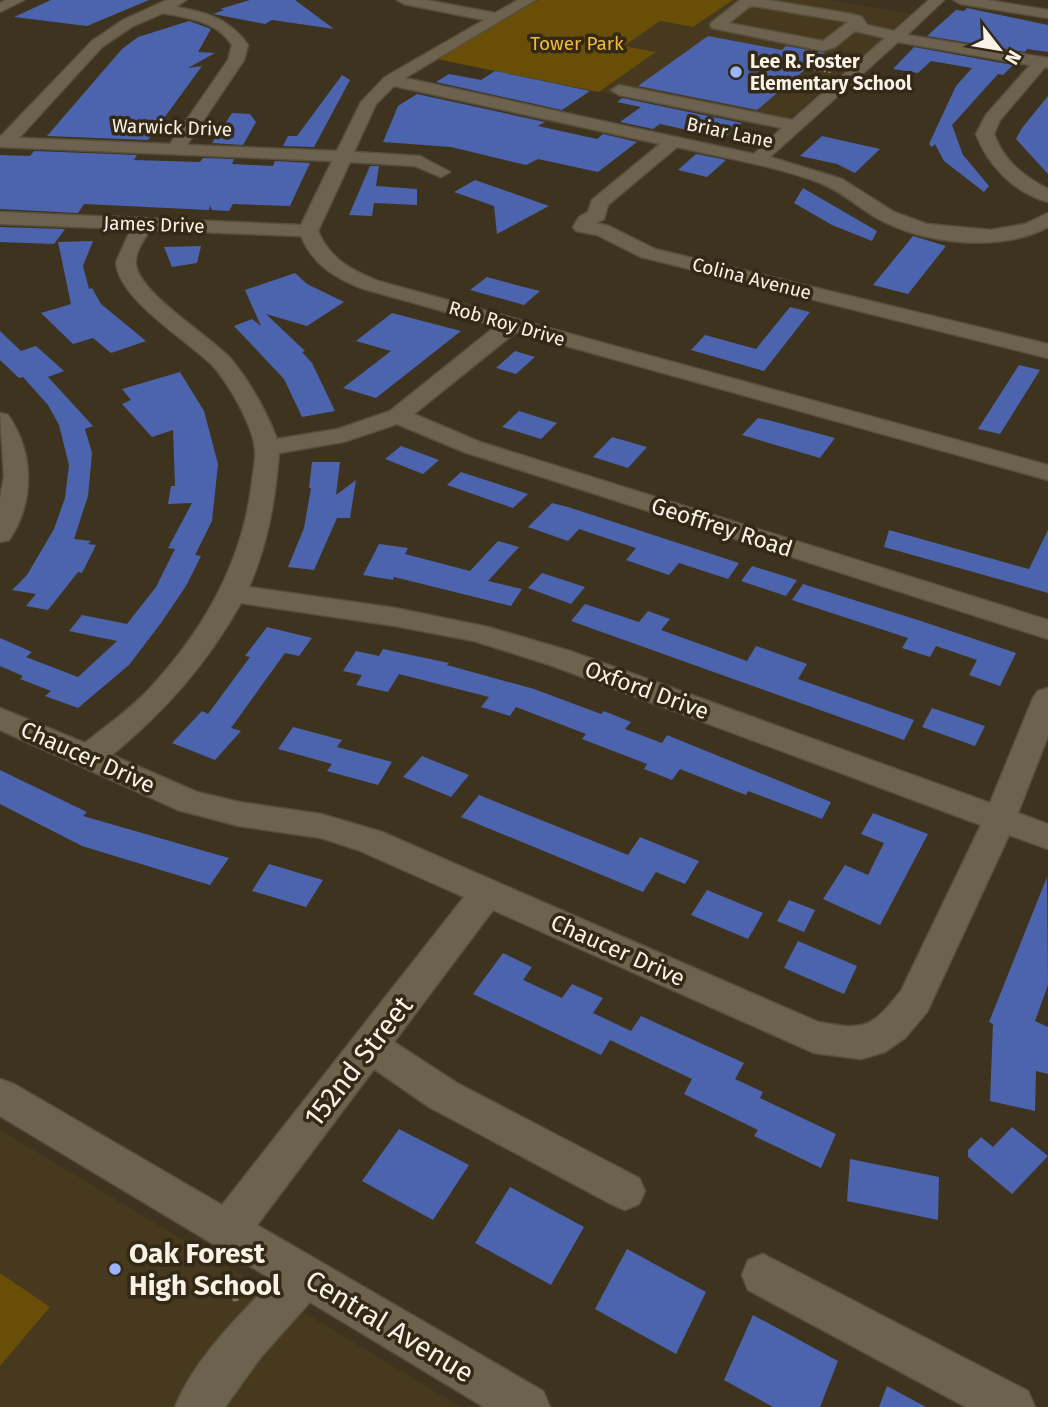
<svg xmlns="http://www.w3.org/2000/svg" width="1048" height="1407" font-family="'Fira Sans',sans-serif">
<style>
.built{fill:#46391e}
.green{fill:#694e08}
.building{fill:#4c64ae}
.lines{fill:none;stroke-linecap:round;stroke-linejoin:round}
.minor-casing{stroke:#574f3d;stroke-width:3}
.path-far1{stroke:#7c7362;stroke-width:2.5;stroke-dasharray:2.5 2;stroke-linecap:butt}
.path{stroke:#7c7362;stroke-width:6;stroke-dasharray:7 4.5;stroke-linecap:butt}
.minor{fill:#6d624d;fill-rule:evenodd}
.poi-dot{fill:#9ab5fd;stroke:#332916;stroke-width:2.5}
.labels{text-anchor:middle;stroke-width:7;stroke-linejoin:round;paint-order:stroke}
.far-park-label{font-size:19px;fill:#f1ba3a;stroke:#332916}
.far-poi-label{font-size:19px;font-weight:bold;fill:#f9f3e7;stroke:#332916;text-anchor:start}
.far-street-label{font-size:19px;fill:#f9f3e7;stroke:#332916}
.street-label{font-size:23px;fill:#f9f3e7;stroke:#332916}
.near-street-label{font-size:28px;fill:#f9f3e7;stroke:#332916}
.near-poi-label{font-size:28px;font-weight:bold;fill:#f9f3e7;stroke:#332916;text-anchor:start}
</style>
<rect width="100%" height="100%" fill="#3d331f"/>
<path class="built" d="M733 0H827L911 14 779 127 599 92 655 53 623 46 660 21 693 27Z
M0 1130 461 1407H0Z"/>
<path class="green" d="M538 0H733L693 27 660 21 624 46 656 52 599 92 436 59Z
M0 1273 50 1307 0 1366Z"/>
<path class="building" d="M51 0H149L87 26 14 17Z
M250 0H295L334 29 272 20 265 24 213 14 224 10 220 9Z
M967 8 1048 25V52L1027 49 1025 52 927 36 956 10 964 11Z
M189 21 211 29 198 52 215 53 188 68 202 66 148 140 47 136 122 49 138 37Z
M708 36 782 50 786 46 825 53 757 110 638 86Z
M914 47 1013 65 1003 75 998 74 952 125 963 155 989 186 984 192 944 161 935 144 932 147 929 144 956 86 972 68 931 61 918 73 893 69Z
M495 71 553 83 590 91 562 110 436 82 449 74 481 80Z
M342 75 350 80 314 147 283 146 288 136H297Z
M417 94 545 122 538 126 597 139 603 134 637 142 598 172 538 159 526 165 451 147 383 142 398 106Z
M1048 96V174L1016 139 1022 128Z
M622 98 742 123 724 138 660 124 653 129 620 122 641 107 617 102Z
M232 113 250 114 256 122 243 145 212 143Z
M822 136 880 149 855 173 837 164 800 156Z
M34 151 137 155 134 160 200 162 203 158 234 159 232 164 273 166 275 161 310 163 290 206 233 204 229 211 212 210 210 205 209 210 84 204 78 213 0 209V155L30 156Z
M696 154 712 157 726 160 707 177 678 170Z
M370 166H379L376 186 417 189V205L374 203 372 216 349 215Z
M475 180 549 206 497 234 494 206 454 192Z
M803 188 877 231 872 241 832 225 794 203Z
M0 227 65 229 54 244 0 242Z
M913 236 946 246 908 294 873 285Z
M93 241 83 266 89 289 92 288 101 304 146 341 111 353 93 338 73 344 41 313 71 304 58 242Z
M201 246 197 263 172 267 164 247Z
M295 273 307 284 344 302 307 326 266 314 305 351 302 352 312 363 335 411 302 417 284 379 234 326 252 319 261 326 245 290Z
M487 277 516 285 540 291 524 305 470 290Z
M790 307 810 312 764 371 691 350 705 335 756 349Z
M392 313 461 331 376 398 343 388 391 351 356 341Z
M0 331 21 351 36 346 64 371 48 377 93 426 85 429 92 453 88 496 74 539 91 541 88 544 96 545 82 573 78 572 48 610 26 606 36 594 12 590 27 575 54 529 65 498 69 465 59 425 48 405 23 377 19 378 0 360Z
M515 351 535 357 516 374 496 368Z
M1019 365 1040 370 1000 434 978 429Z
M180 372 204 411 218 464 212 521 195 555 201 556 186 586 161 623 129 665 78 708 45 696 51 691 20 679 23 676 0 666V638L32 652 26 657 78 677 117 641 69 631 82 615 127 624 156 587 175 549 168 548 192 503 168 504 171 486H175L173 430 152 437 122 404 131 400 122 389Z
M519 411 557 423 541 439 502 427Z
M758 418 768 420 835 438 820 458 742 435Z
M612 437 647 447 628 468 593 457Z
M401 446 439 460 423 474 385 459Z
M312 462H340L336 495 356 480 350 518H337L314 570 288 567 304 528 311 488H309Z
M461 472 504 486 528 494 513 508 447 485Z
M552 503 568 507 739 563 728 579 679 563 669 575 626 560 636 548 579 529 568 541 528 527Z
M889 530 1029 569 1048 530V593L884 547Z
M498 541 519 547 488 581 522 589 511 606 394 577 393 580 363 575 379 544 408 548 405 554 470 571Z
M752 566 797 580 786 596 741 581Z
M542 573 585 587 571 604 528 588Z
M803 584 918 620 1016 653 1000 686 969 675 977 660 936 646 930 657 902 648 908 638 792 600Z
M585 604 639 622 648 611 670 619 661 630 747 661 756 646 807 664 798 679 914 720 904 740 571 621Z
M267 627 312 638 299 656 285 653 231 728 241 731 215 760 172 743 202 711 208 714 250 657 245 656Z
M383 649 449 663 447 665 534 689 601 714 604 711 631 722 625 729 662 743 667 735 831 802 822 819 748 791 746 795 680 769 672 780 644 769 647 764 582 739 586 734 516 707 510 716 481 707 489 697 399 674 388 692 356 685 362 675 343 671 356 651 379 656Z
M932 708 985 726 975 746 922 727Z
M293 727 342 740 337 747 392 762 378 785 327 771 332 764 278 749Z
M422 756 469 775 451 797 403 777Z
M0 770 87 812 83 816 229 858 210 885 82 846 0 804Z
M479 795 628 855 640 837 699 861 685 884 656 872 643 892 461 817Z
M873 813 928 834 880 925 823 899 845 865 868 875 884 843 861 834Z
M269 864 323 880 306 907 252 891Z
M1047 877 1048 985 1035 1021 1048 1027V1074L1036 1071 1035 1111 990 1101 993 1024 989 1022Z
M707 890 763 913 748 939 691 915Z
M789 900 815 910 804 932 777 921Z
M798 941 857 966 844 994 784 968Z
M503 953 532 967 523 980 562 998 572 984 603 998 593 1013 631 1031 641 1016 744 1063 735 1079 763 1092 760 1098 836 1134 821 1168 754 1136 758 1130 684 1094 692 1079 610 1040 601 1055 473 994Z
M1012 1127 1048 1156 1012 1194 968 1157V1150L981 1137 993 1147Z
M399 1129 469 1165 433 1220 362 1181Z
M850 1159 939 1177 938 1220 847 1201Z
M510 1187 584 1227 551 1285 475 1243Z
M627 1249 706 1292 676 1354 595 1309Z
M753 1315 838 1361 820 1407H773L724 1380Z
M887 1386 926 1407H879Z"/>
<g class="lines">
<g class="minor-casing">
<path id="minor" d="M6 0H24L0 12V3Z
M167 0H186L176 7C206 12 230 19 248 45L244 60 187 145 337 151 361 102 385 77 484 20 404 4 397 0H426L495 13 518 0H535L405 78 754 154 782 128 619 95 611 90 619 85 792 120 885 38 855 31 835 47 823 51 712 28 710 25 712 22 740 0H768L852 14 862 17 867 25 894 31 929 0H944L907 35 1048 58V68L1045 67 1000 120 994 134C1004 161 1023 176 1048 189V202C1015 193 988 166 976 134L986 115 1030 65 898 42 770 157 842 179 894 212 927 224 991 230 1025 224 1048 213V227C1000 253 923 244 877 218 856 206 840 190 818 182 772 165 724 158 677 147L615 199 608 205 604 219 596 223 609 226 655 249 1048 344V358L641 257 597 235 576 231 573 227 579 217 588 212 592 200 660 144 394 86 376 104 354 152 420 156 450 172 441 177 415 166 350 162 318 231C330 259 351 270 378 281L1048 465V480L516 332 414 414 480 442 1048 620V639L464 452 397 424 343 442 279 453C275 501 268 543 249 587L395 608 488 627 570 651 990 803 1033 698 1038 691 1048 688V736L1018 813 1048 824V849L1009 835 927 1012 905 1038 885 1052 861 1059 814 1053 493 910 394 1042 457 1083 639 1178 645 1191 639 1204 625 1210 611 1204 429 1107 374 1069 257 1225 543 1391 550 1407H484L310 1302 261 1357 225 1407H175C195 1358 237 1318 273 1280L0 1116V1079L14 1084 222 1205 464 897 358 850 321 838 239 826 178 810 0 730V708L85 743C107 725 131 709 150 688 204 630 243 561 252 482 253 471 256 460 255 450 254 427 228 382 212 365 187 340 118 299 116 262L131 229 0 224V212L301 225 332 161 0 147V137L92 41 123 20ZM754 6 848 22 823 41 729 23 749 7ZM163 13C188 18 217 21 232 45L228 60 170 144 19 138 102 47 133 26ZM150 230 301 236C313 265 336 279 364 289L496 326 390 411 338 429 277 439C266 411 250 382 231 359 210 336 140 294 136 265 134 253 144 240 150 230ZM241 603 395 626 474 641 550 665 981 825 901 991C871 1028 866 1031 818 1022L382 832 321 814 239 802 197 792 112 755C166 710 206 665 241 603Z
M954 0H987L1048 10V18L961 4Z
M0 413 8 415C34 452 35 502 9 540L0 542V499L4 476Z
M763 1254 1028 1391 1035 1407H966L748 1290 742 1275 748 1260Z"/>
</g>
<path class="path-far1" d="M820 62 812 69 831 72"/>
<path class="path" d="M233 1283 236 1303"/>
<use href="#minor" class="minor"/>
</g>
<g class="poi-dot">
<circle cx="736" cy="72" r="7"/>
<circle cx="115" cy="1269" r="7"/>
</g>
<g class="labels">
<g class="far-park-label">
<text x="577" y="50">Tower Park</text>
</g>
<g class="far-poi-label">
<text x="750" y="68">Lee R. Foster<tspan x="750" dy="22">Elementary School</tspan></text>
</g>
<g class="far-street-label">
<text transform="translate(172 127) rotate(2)" y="7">Warwick Drive</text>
<text transform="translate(730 132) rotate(12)" y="7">Briar Lane</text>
<text transform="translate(154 224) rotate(2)" y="7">James Drive</text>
<text transform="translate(752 278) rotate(14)" y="7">Colina Avenue</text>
<text transform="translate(507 323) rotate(16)" y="7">Rob Roy Drive</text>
</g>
<g class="street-label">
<text transform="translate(722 527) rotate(18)" y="8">Geoffrey Road</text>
<text transform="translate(647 690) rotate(20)" y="8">Oxford Drive</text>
<text transform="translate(88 757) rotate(24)" y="8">Chaucer Drive</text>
<text transform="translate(618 950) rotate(24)" y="8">Chaucer Drive</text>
</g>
<g class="near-street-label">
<text transform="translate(358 1061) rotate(-52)" y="10">152nd Street</text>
<text transform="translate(390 1326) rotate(31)" y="10">Central Avenue</text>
</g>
<g class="near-poi-label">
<text x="129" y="1263">Oak Forest<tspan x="129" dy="32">High School</tspan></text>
</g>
</g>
<g transform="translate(999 49) rotate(121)" stroke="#332916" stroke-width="5" paint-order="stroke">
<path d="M0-5L12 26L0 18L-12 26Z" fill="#f9f3e7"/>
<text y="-10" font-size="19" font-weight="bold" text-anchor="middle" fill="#f9f3e7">N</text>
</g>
</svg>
